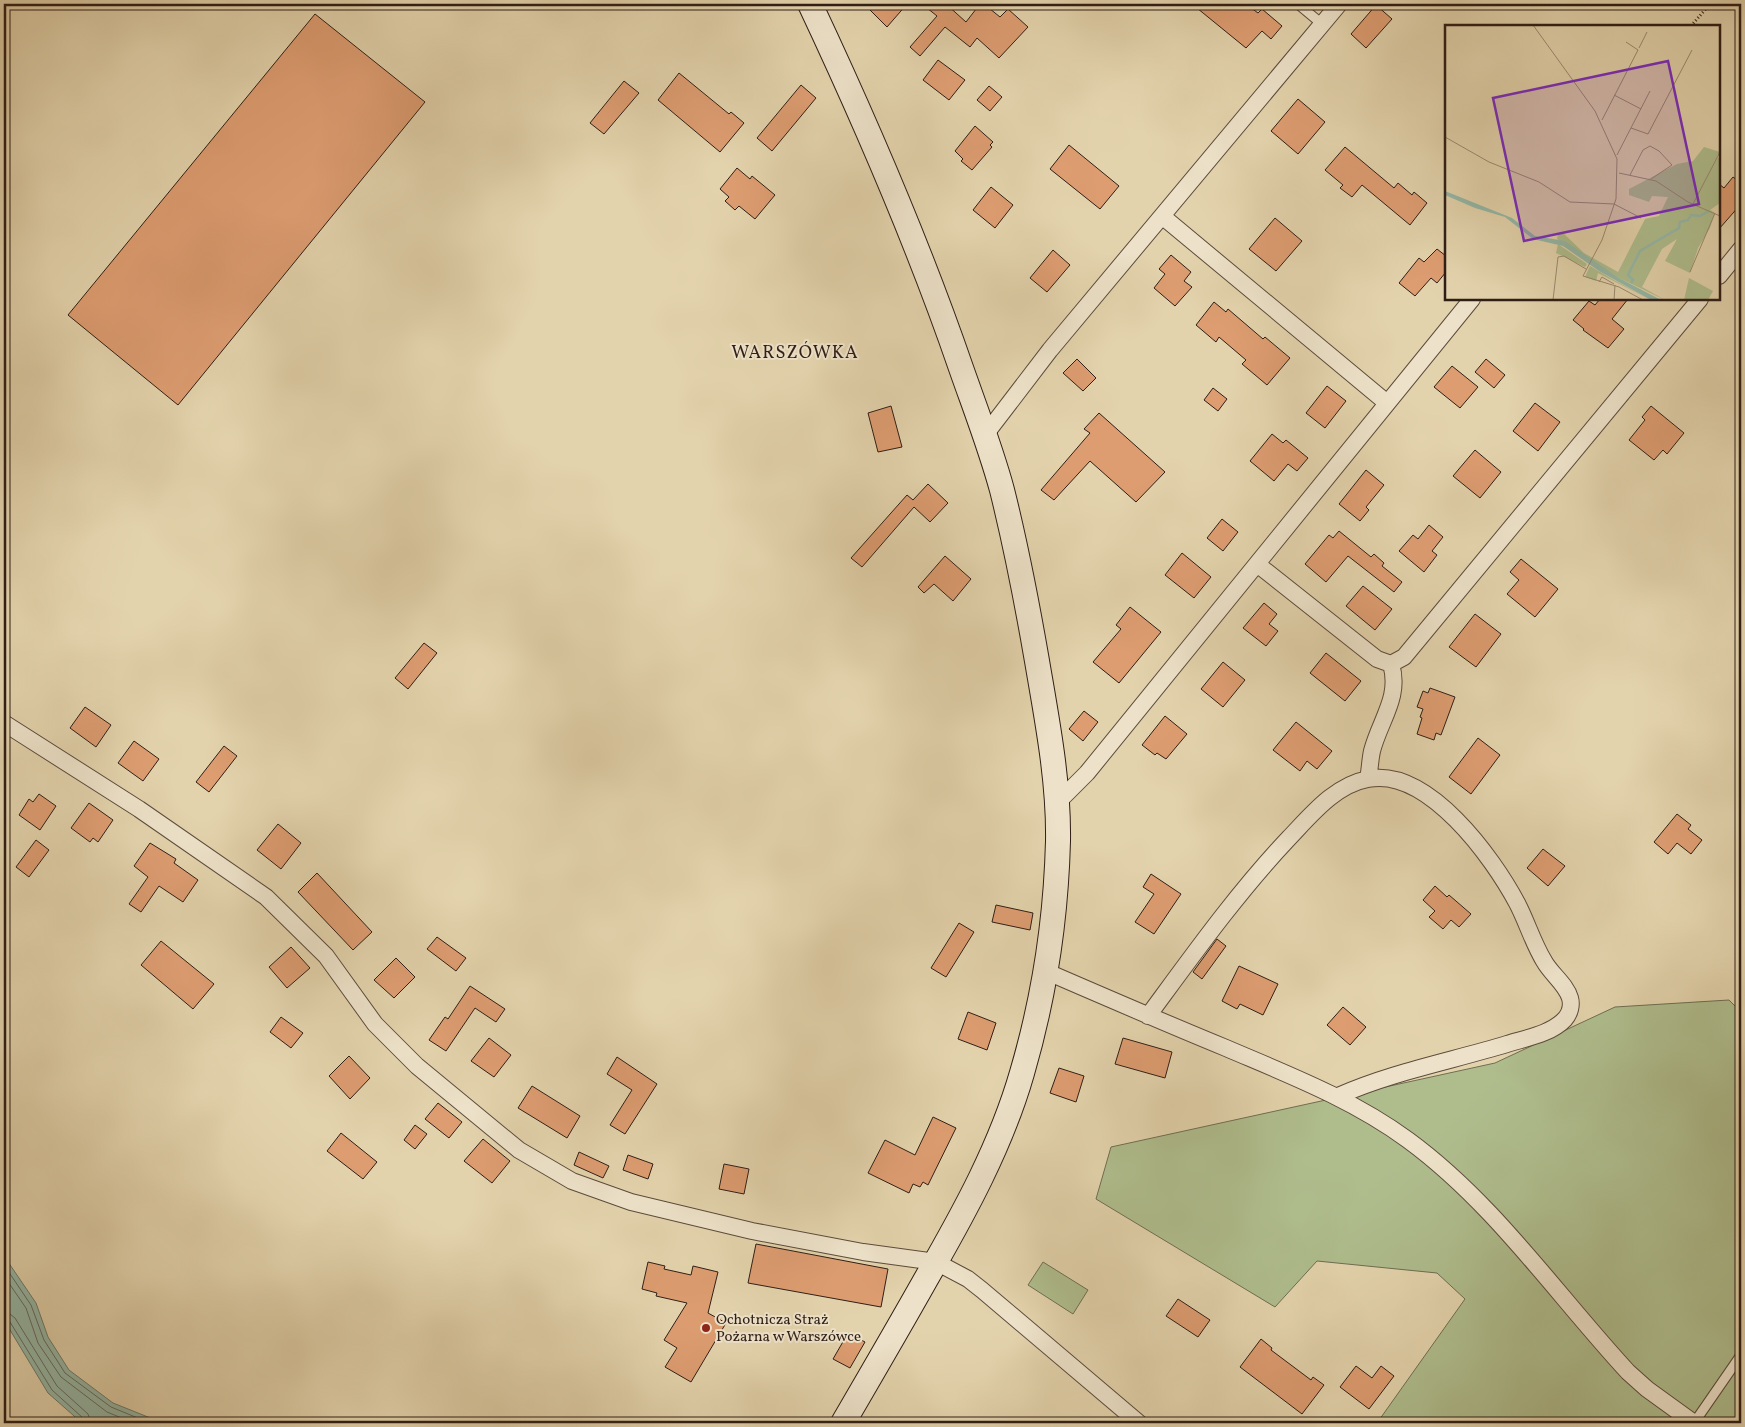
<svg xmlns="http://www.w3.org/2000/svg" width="1745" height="1427" font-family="Vollkorn,serif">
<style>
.green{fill:#afbd8d;stroke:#6f6e52}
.water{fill:#95b8a7;stroke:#6c7a6d}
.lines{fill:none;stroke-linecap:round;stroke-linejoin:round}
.shore{stroke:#626b5e;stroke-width:1}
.building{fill:#dd9d71;stroke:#2f1e16}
.lane-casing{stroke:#5c4b3c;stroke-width:11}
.street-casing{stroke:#5c4b3c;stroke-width:18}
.secondary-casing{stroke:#2f1e16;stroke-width:26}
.path{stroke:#2f1e16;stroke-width:3;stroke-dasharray:1 2.5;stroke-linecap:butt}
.lane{stroke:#ede2c9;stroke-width:9}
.street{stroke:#ede2c9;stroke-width:16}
.secondary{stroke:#ede2c9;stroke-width:24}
.poi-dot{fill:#8f2418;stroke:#ede2c9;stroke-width:2}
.labels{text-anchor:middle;stroke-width:4;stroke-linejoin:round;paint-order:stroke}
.poi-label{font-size:15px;fill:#2f1e16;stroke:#ede2c9;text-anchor:start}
.quarter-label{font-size:18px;letter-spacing:1px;fill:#2f1e16;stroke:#ede2c9}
.inset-river{fill:none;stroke:#95b8a7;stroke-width:2.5}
.inset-road{fill:none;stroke:#9b8b70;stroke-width:1}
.view{fill:#7b2cbf;fill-opacity:0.15;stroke:#7b2cbf;stroke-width:2.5}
.inset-edge{fill:none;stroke:#2f1e16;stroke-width:2.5}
</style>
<rect width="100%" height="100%" fill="#e3d3ac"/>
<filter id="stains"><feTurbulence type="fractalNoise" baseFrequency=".004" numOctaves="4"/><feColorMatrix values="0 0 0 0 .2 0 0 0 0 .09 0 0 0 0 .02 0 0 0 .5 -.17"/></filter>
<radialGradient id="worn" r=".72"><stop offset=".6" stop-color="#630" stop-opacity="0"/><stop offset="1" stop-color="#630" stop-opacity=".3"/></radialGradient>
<path class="green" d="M1729 1000 1741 1012V1423H1377L1465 1299 1437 1273 1317 1261 1275 1307 1096 1199 1111 1147 1495 1063 1615 1007Z
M1043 1262 1088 1290 1073 1314 1028 1285Z"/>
<path class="water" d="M4 1256 36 1303 48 1337 69 1370 113 1403 163 1423H82L48 1393 4 1320Z"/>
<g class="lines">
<path class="shore" d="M4 1265 31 1305 44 1340 65 1373 111 1407 150 1423
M4 1276 26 1308 38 1343 61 1377 107 1412 134 1423
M4 1313 10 1314 15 1318 57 1386 88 1414 91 1423
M4 1320 10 1322 52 1390 83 1418 85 1423"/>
</g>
<path class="building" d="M864 4H907L887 27Z
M922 4H946L966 22 980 4H984L1000 17 1008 9 1028 27 999 58 977 38 970 47 945 27 920 56 910 47 937 16Z
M1192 4H1246L1258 13 1262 9 1282 26 1271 39 1262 31 1246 48Z
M1376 5 1392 19 1366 48 1351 34Z
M315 14 425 102 178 405 68 315Z
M938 60 965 80 949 100 923 80Z
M679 73 729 114 731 112 744 123 720 152 658 100Z
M624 81 639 93 604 134 590 123Z
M801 85 816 98 772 151 757 138Z
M989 86 1002 97 990 111 977 100Z
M1298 99 1325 122 1298 154 1271 131Z
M975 126 993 142 990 145 992 147 972 170 961 161 963 159 955 151Z
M1069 145 1119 186 1100 209 1050 169Z
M1345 147 1394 188 1398 183 1412 195 1414 192 1427 203 1410 225 1362 185 1352 197 1340 188 1343 185 1325 170Z
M737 168 750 179 752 176 775 195 755 219 739 206 735 210 725 201 729 197 720 189Z
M1733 177 1741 183V204L1719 229V184L1724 188Z
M991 187 1013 205 995 228 973 210Z
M1275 218 1302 241 1276 271 1249 249Z
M1437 249 1446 256V272L1437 283 1431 278 1415 296 1399 283 1419 258 1424 262Z
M1053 250 1070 265 1047 292 1030 278Z
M1171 255 1191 272 1184 281 1192 287 1175 306 1154 288 1165 274 1159 269Z
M1600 299H1628L1612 319 1624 329 1608 348 1583 330 1584 329 1573 320 1589 301 1595 305Z
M1214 302 1226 312 1228 309 1263 339 1265 337 1290 358 1267 385 1242 364 1246 360 1219 337 1216 342 1196 325Z
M1077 359 1096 378 1083 391 1063 373Z
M1486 359 1505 375 1494 388 1475 372Z
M1452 366 1478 387 1460 408 1434 387Z
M1327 386 1346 401 1325 428 1306 413Z
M1213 388 1227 399 1218 411 1204 400Z
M1535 403 1560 422 1538 451 1513 431Z
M891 406 902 447 878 452 868 413Z
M1651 406 1684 433 1667 454 1663 450 1654 460 1629 440 1645 420 1642 417Z
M1099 413 1165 472 1136 502 1090 461 1054 500 1041 490 1090 433 1084 429Z
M1272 434 1283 443 1286 440 1308 458 1297 471 1288 464 1274 481 1250 461Z
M1475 450 1501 472 1480 498 1453 476Z
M1366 470 1384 485 1366 507 1369 510 1360 521 1339 504Z
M928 484 948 503 930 522 914 507 862 567 851 558 907 495 913 500Z
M1222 519 1238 532 1223 551 1207 538Z
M1429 525 1443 537 1432 551 1437 555 1424 572 1399 551 1413 535 1418 539Z
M1339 531 1371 557 1374 554 1384 563 1382 566 1402 582 1394 592 1348 556 1326 582 1305 564 1329 535 1333 538Z
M1182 553 1211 577 1194 598 1165 575Z
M945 556 971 579 953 601 934 584 924 593 918 587Z
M1521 559 1558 589 1535 617 1507 594 1519 580 1510 572Z
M1363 586 1392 609 1375 630 1346 606Z
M1264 603 1277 614 1269 624 1278 631 1266 646 1243 628Z
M1130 607 1161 632 1119 683 1093 662 1121 629 1116 625Z
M1475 614 1501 634 1476 667 1449 647Z
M424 643 437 653 408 689 395 678Z
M1326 653 1361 681 1345 701 1310 673Z
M1223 662 1245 680 1223 707 1201 689Z
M1430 688 1455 697 1441 735 1436 733 1434 740 1417 734 1422 718 1420 717 1423 709 1417 707 1423 691 1428 693Z
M85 707 111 725 96 747 70 728Z
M1084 711 1098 722 1083 741 1069 729Z
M1165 716 1187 734 1166 759 1157 753 1155 755 1142 745Z
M1296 722 1332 751 1317 769 1307 761 1300 771 1273 750Z
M1478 738 1500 755 1471 794 1449 777Z
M134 741 159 759 143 781 118 763Z
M224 746 237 756 209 792 196 782Z
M39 794 56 806 40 830 19 815 29 799 33 802Z
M89 803 113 820 98 842 93 838 90 842 71 828Z
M1677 814 1691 825 1688 829 1702 840 1691 854 1677 843 1668 854 1654 842Z
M278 824 301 843 281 869 257 850Z
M36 840 49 850 29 877 16 867Z
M150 843 176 859 174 863 198 880 183 902 159 886 141 912 129 904 148 877 134 866Z
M1543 849 1565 866 1548 886 1527 868Z
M317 873 372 932 353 950 298 892Z
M1151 874 1181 894 1154 934 1135 922 1154 894 1143 887Z
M1435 886 1447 897 1449 895 1471 914 1459 927 1451 920 1443 929 1429 917 1435 911 1423 900Z
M996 905 1033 913 1030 930 992 922Z
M959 923 974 932 946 977 931 968Z
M437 937 466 958 456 971 427 949Z
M1217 939 1226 946 1202 979 1193 972Z
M161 941 214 984 193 1009 141 965Z
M291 947 310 968 287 988 269 967Z
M396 958 415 977 394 998 374 980Z
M1239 966 1278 984 1263 1015 1240 1004 1237 1009 1222 1001Z
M470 986 505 1009 496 1022 475 1008 446 1051 429 1040 445 1017 448 1019Z
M1343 1007 1366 1027 1350 1045 1327 1025Z
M968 1012 996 1023 987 1050 958 1039Z
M281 1017 303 1033 291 1048 270 1032Z
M489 1038 511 1055 494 1077 471 1061Z
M1123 1038 1172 1052 1165 1078 1115 1064Z
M349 1056 370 1078 350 1099 329 1076Z
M617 1057 657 1084 625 1134 610 1125 632 1090 607 1074Z
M1059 1068 1084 1076 1076 1102 1050 1093Z
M532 1086 580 1116 567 1138 518 1108Z
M438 1103 462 1122 449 1138 425 1119Z
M933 1117 956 1128 928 1185 923 1182 920 1187 913 1184 909 1193 868 1173 885 1140 915 1155Z
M415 1125 427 1134 415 1149 404 1140Z
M341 1133 377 1162 363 1179 327 1151Z
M483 1139 510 1161 492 1183 464 1161Z
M579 1152 609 1166 603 1178 574 1165Z
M628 1155 653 1164 648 1179 623 1170Z
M724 1164 749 1169 744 1194 719 1189Z
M756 1244 888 1269 881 1307 748 1283Z
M648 1262 665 1266 664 1269 691 1275 693 1266 718 1272 708 1313 726 1323 691 1382 665 1367 677 1348 664 1340 687 1303 656 1296 657 1293 642 1289Z
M1178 1299 1210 1320 1198 1337 1166 1316Z
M848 1333 865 1342 850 1368 833 1359Z
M1261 1339 1272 1348 1271 1350 1311 1380 1313 1377 1324 1385 1302 1414 1240 1367Z
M1356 1366 1372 1378 1381 1366 1394 1376 1369 1409 1340 1387Z"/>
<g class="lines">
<g class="lane-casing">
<path id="lane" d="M1298 4 1322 24
M1694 1423 1741 1355"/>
</g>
<g class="street-casing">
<path id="street" d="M1162 216 1387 403
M1719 276 1741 249
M985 435 1050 350 1339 4
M1257 564 1377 659 1391 664 1404 657 1700 299
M4 723 139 809 266 897 326 956 375 1024 417 1066 519 1150 572 1181 631 1202 752 1231 863 1252 936 1262 968 1279 982 1290 1139 1423
M1368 779C1370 769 1370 760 1372 751 1380 720 1401 697 1391 664
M1057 803 1087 773 1472 299
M1045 971C1105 997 1165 1023 1226 1048 1289 1075 1352 1099 1408 1140 1494 1203 1556 1294 1628 1372L1647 1389 1694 1423
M1148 1016C1193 955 1237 893 1289 838 1311 815 1335 785 1368 779 1428 767 1493 858 1517 903 1527 922 1533 943 1544 961 1551 974 1566 984 1570 998 1572 1005 1570 1013 1565 1019 1551 1034 1526 1038 1507 1044 1451 1061 1392 1072 1338 1096"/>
</g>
<g class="secondary-casing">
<path id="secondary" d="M810 4C866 123 918 243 961 368 975 408 991 449 1002 490 1016 546 1027 603 1037 661 1047 720 1059 781 1058 841 1056 919 1044 998 1022 1073 1001 1146 964 1213 926 1279 899 1327 871 1375 843 1423"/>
</g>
<path class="path" d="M1691 26 1710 4"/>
<use href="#lane" class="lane"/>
<use href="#street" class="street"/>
<use href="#secondary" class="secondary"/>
</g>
<circle class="poi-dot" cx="706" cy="1328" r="5"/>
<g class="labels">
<g class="poi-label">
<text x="716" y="1324">Ochotnicza Straż<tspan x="716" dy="17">Pożarna w Warszówce</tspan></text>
</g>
<g class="quarter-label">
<text x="795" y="358">WARSZÓWKA</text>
</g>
</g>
<g transform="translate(1445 25)">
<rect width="275" height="275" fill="#e3d3ac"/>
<path d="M259 122 275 127 272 132 275 134V178L265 185 270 188 265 203 253 223 245 248 220 236 232 214 217 224 197 262 220 275 174 253 112 214 113 209 118 208 139 228 173 247 200 194 214 191 223 172 207 171 204 177 184 170V164L232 139 248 136ZM113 219 142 239 140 242 111 228ZM145 241 167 254 206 275 153 248 151 256 140 252ZM244 253 268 266 263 275H239Z" fill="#afbd8d"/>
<path d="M0 166 67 193 90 211 120 216 174 253 216 275H206L154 246 118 221 88 214 60 192 30 183 0 170Z" fill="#95b8a7"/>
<path class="inset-river" d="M186 258 188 255 183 250 195 226 234 203 235 197 243 195 246 190 255 191 264 186"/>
<path class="inset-road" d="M88 0 150 86 172 134 171 174 157 215 138 251 174 262 198 275M194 23 202 7M169 70 196 84M157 95 193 25 181 17M186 103 203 109 247 25M0 112 44 137 94 157 125 177 169 179 196 193M172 130 205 66M174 148 211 156 243 177 275 191M185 150 198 125 205 121 214 126 227 140 206 154M248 179 275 127M245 247 270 188M154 257 157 252 169 259M108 275 113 232 119 231 141 244M169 275 170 260"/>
<path class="view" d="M223 36 254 179 79 216 48 73Z"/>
<rect width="275" height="275" class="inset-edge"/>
</g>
<rect width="1745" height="1427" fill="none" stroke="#e3d3ac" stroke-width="20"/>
<rect x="5" y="5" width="1735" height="1417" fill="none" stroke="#2f1e16" stroke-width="2.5"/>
<rect x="10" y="10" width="1725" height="1407" fill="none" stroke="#2f1e16"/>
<rect width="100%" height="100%" filter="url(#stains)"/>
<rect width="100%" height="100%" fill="url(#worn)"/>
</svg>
